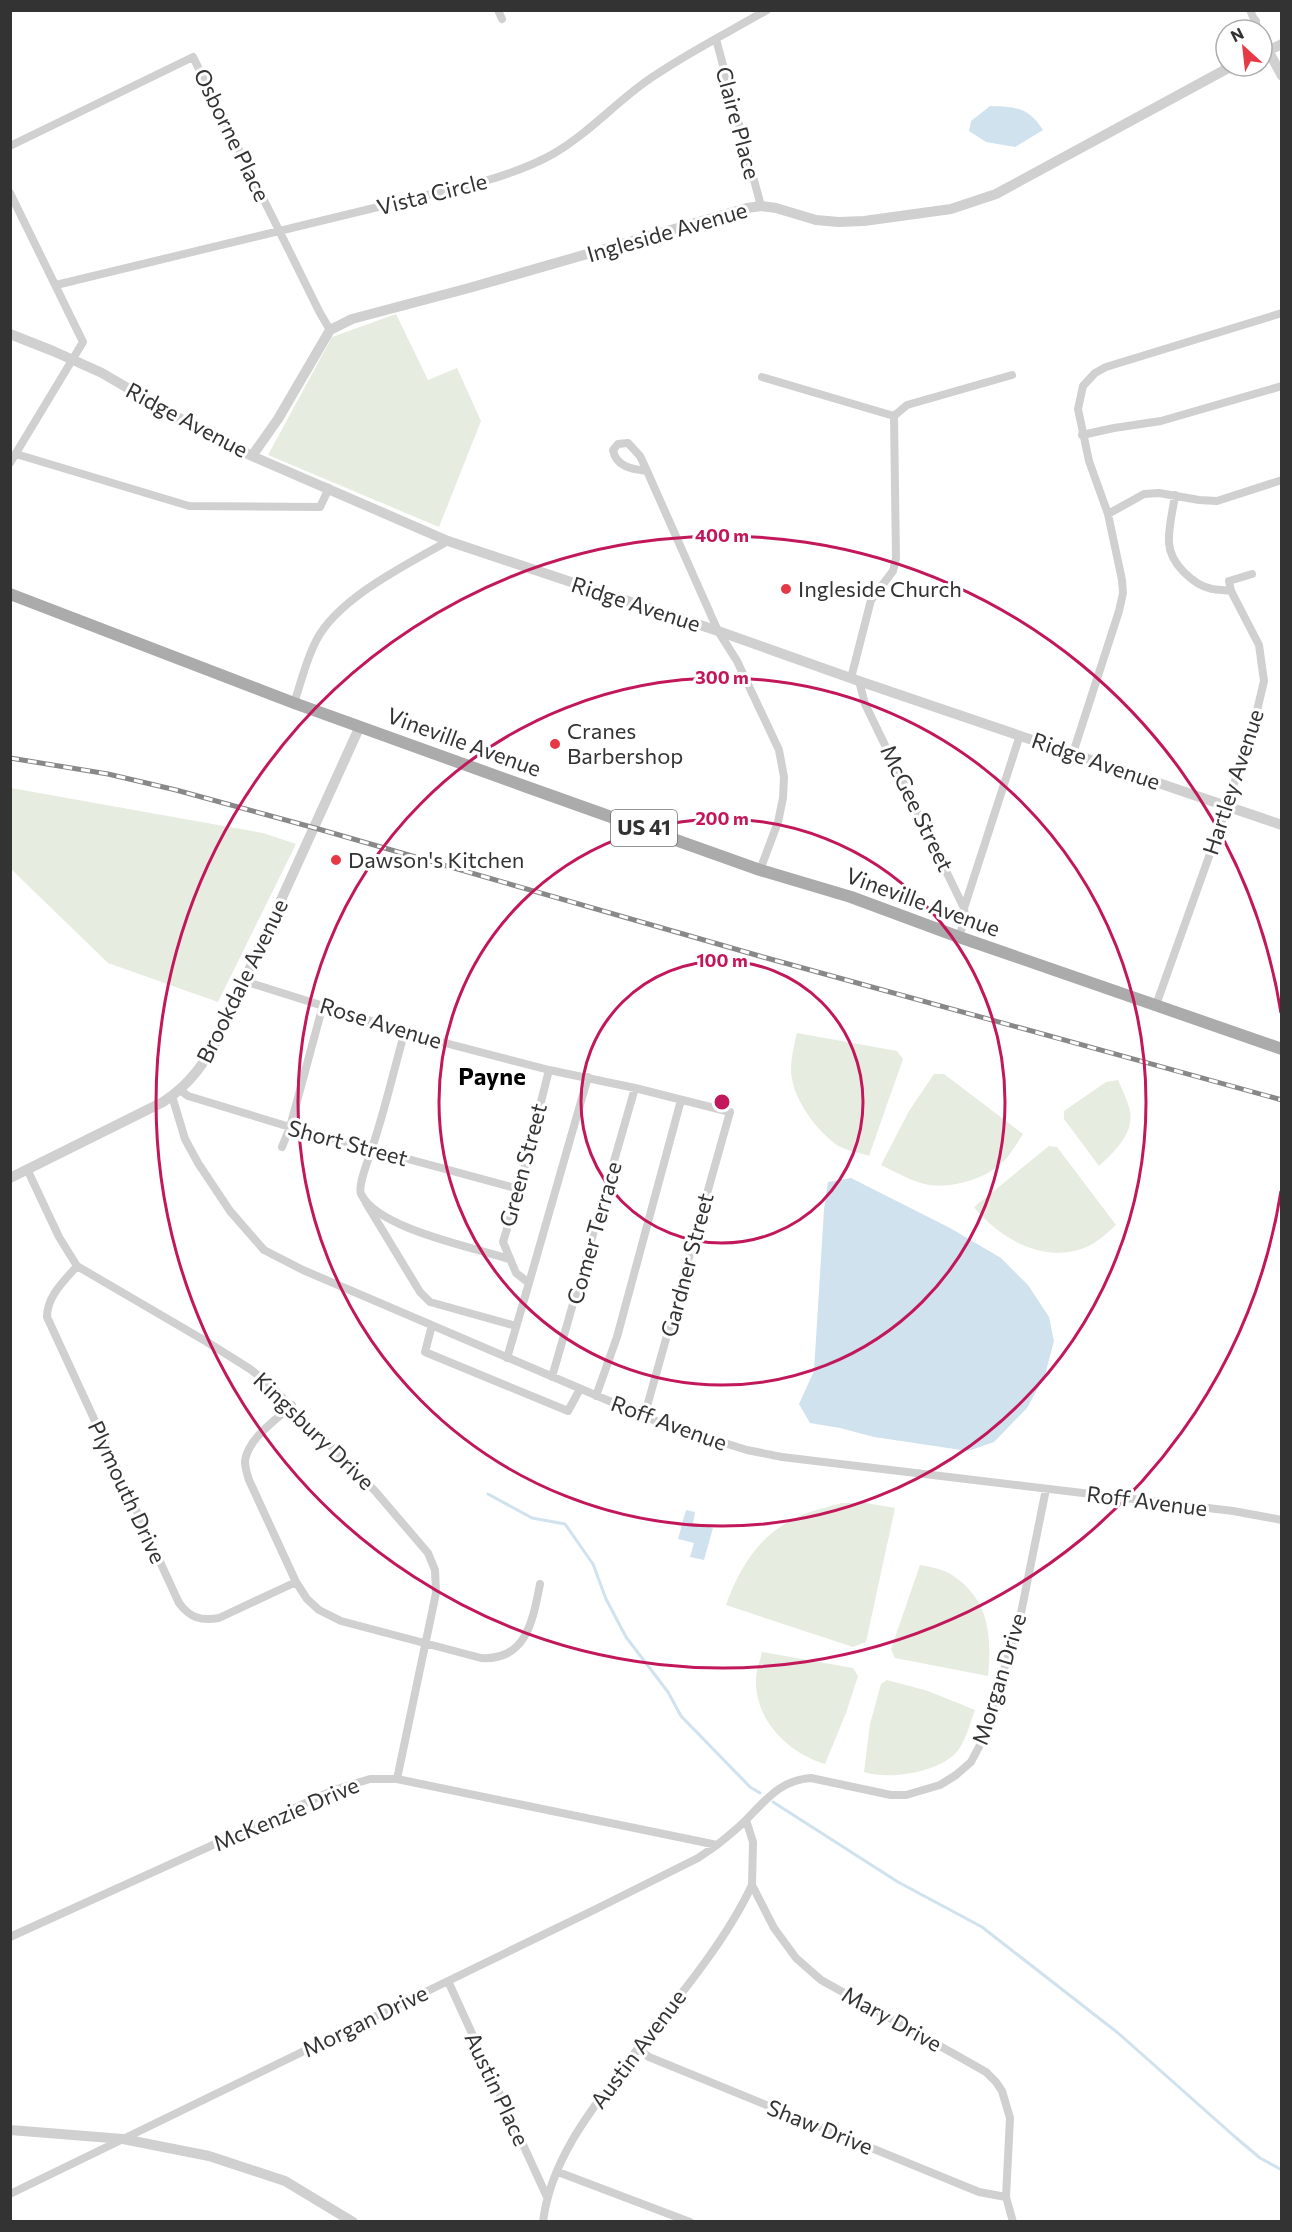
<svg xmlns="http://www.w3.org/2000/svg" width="1292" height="2232" font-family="Commissioner,sans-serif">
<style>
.green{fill:#e6ecdf}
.water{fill:#cfe2ee}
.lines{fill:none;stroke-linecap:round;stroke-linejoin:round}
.stream{stroke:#cfe2ee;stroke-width:3}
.minor{stroke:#d0d0d0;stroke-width:8}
.tertiary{stroke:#d0d0d0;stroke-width:10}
.primary{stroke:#ababab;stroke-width:12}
.rail-casing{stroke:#888;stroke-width:5}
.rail{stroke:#fff;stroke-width:3;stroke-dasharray:9;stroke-linecap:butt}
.ring{fill:none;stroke:#c2185b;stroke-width:3}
.poi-dot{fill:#e63946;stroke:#fff;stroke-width:2}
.labels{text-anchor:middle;stroke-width:6;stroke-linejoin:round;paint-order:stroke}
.shield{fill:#fff;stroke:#707070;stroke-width:1.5}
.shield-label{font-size:21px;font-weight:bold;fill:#333}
.street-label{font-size:22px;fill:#333;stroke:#fff}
.poi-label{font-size:22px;fill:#333;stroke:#fff;text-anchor:start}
.neighbourhood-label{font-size:24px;font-weight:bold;fill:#000;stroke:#fff}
.centre{fill:#c2185b;stroke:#fff;stroke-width:3}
.ring-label{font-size:18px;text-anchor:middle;font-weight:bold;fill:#c2185b;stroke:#fff;stroke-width:6;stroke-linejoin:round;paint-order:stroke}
</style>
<rect width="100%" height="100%" fill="#fff"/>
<path class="green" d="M396 314 428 380 457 368 481 421 439 527 268 455 332 337Z
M11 788 263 833 296 844 218 1002 108 963 11 869Z
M797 1033 897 1051 903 1059 869 1156C858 1152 843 1150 834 1143 814 1127 791 1096 791 1069 791 1057 794 1045 797 1033Z
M934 1074H944L1023 1134C1017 1143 1011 1154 1004 1161 986 1179 953 1188 929 1185 912 1182 896 1172 881 1165L909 1111Z
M1118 1080C1122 1089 1128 1101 1130 1111 1134 1134 1114 1152 1099 1166L1064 1119V1111L1106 1082Z
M1049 1146 1057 1147 1116 1225C1109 1231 1102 1238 1094 1243 1052 1268 1001 1241 974 1207Z
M842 1503H866L895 1508 866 1642 853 1647 726 1605C740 1566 761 1532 802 1515 814 1510 829 1507 842 1503Z
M920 1565C930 1567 944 1569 952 1575 989 1599 992 1635 988 1676L895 1658 891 1649Z
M762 1652 853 1668 858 1676 846 1713 825 1764C788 1753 755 1720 756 1680 756 1671 760 1661 762 1652Z
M887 1680 928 1691 975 1710C970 1723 965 1744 955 1754 935 1773 889 1780 864 1772L870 1724 881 1684Z"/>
<path class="water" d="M990 106C1016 107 1028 107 1043 130L1015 147 986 142 969 131 971 121Z
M851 1178 950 1228 1001 1258 1028 1285 1049 1317 1054 1341 1045 1375 1027 1408 994 1442 968 1451 874 1437 840 1428 810 1423 799 1404 814 1371 824 1209 828 1182Z
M686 1510 695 1512 693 1523 713 1528 704 1560 690 1557 694 1543 678 1539Z"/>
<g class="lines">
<path class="stream" d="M488 1494 532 1518 565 1524 593 1564 606 1599 626 1637 668 1692 681 1716 750 1787 760 1793
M773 1802 898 1882 982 1927 1118 2033 1234 2136 1260 2158 1282 2170"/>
<path class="minor" d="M498 10 502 19
M1250 10 1257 26
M1262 37 1268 50
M716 39 761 206
M10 146 193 57 320 313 330 330
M10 193 83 342 10 463
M56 285 481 182C506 175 530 167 553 154 588 134 615 103 648 80 685 54 727 33 767 10
M762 377 894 416 907 405 1012 375
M1082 435 1114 428 1161 421 1282 386
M16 454 189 506 320 507 329 488
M647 471C632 469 616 467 613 450L618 444 628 443 640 456 647 471 718 631 737 661 779 750 784 777 783 798 778 822 760 870
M1175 495C1173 510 1168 528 1169 543 1170 563 1193 585 1212 589 1218 590 1225 590 1231 591
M1108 514 1144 494 1159 493 1199 500 1217 501 1282 480
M851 678 871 600 893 571 896 558 894 416
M859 681 865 704 964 908 965 918 959 937
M294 703C301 683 306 660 316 641 338 598 406 565 448 541
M1073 753 1119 611 1123 593 1122 580 1108 514 1089 461 1078 409 1083 386 1095 373 1106 367 1282 313
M964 908 1020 735
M244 981 422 1037 549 1070 635 1088 730 1112 644 1417
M1156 1005 1227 806 1256 715 1264 681 1259 645 1231 591 1229 581 1252 574
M405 1031C393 1072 384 1115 370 1154 367 1163 358 1186 361 1194 378 1229 473 1247 509 1259
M180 1090 188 1096 290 1127 519 1189
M172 1096 185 1139 198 1163 230 1211 264 1250 303 1270 663 1424 747 1450 782 1457 1233 1511 1282 1520
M282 1147 290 1127 323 1005
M27 1169 59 1237 77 1266 207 1342 250 1369 268 1383 375 1491 428 1553 435 1570 436 1593 397 1779
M366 1203 420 1292 430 1302 516 1326
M77 1266C64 1281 47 1296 47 1317L179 1603C190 1618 201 1621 219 1618L296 1582
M529 1283 588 1077
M432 1325 425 1352 568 1411 580 1389
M507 1358 529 1283 516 1273 503 1242 519 1189 549 1070
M552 1377 635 1088
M596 1396 617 1337 681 1100
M292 1405C276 1420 248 1438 245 1461 245 1467 247 1474 249 1480L296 1582 307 1599 319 1610 341 1621 481 1658C527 1661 533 1619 540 1584
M746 1820 753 1842 752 1885 774 1928 796 1958 821 1980 956 2055 986 2072 996 2082 1002 2091 1010 2118 1006 2197 1013 2222
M10 1937 334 1790 370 1779H397L717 1845C727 1837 737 1829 746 1820 766 1800 780 1780 811 1778L891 1795H906L940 1785 956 1775 971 1762 983 1739 1021 1613 1046 1489
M448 1981 547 2197
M638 2049 649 2057 979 2192 1006 2197
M558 2172 690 2222
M10 2194 596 1909 698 1858 717 1845
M543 2222C550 2162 590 2111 625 2065 668 2009 722 1949 752 1885"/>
<path class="tertiary" d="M1254 30 1255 21
M1268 50 1282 76
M1263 53 1282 44
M10 334 53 351 102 373 177 417 252 456 448 541 718 631 859 681 1282 825
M252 456 278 419 330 330 352 319 469 288 747 208 761 206 776 208 816 220 839 222 864 221 951 209 996 194 1232 66
M10 1178 163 1102C191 1084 206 1061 221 1032L360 726
M10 2130 123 2139 209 2156 285 2181 353 2222"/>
<path class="primary" d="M10 594 294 703 527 787 760 870 851 897 959 937 1282 1049"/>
<g class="rail-casing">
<path id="rail" d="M10 758 108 774 176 790 315 828 763 957 1282 1100"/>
</g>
<use href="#rail" class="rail"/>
</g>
<g class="ring">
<circle cx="722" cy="1102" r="141"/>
<circle cx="722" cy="1102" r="283"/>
<circle cx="722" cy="1102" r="424"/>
<path d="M1281 1191A566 566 0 1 1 1281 1013"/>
</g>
<g class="poi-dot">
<circle cx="786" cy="589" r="6"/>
<circle cx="555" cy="744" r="6"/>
<circle cx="336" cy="860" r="6"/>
</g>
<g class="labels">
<rect class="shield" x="611" y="810" width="66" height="36" rx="4.5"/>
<g class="shield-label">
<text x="644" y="835">US 41</text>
</g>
<g class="street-label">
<text transform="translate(738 123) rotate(75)" y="8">Claire Place</text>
<text transform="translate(232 135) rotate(64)" y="8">Osborne Place</text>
<text transform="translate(432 194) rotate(-14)" y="8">Vista Circle</text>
<text transform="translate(667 232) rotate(-16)" y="8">Ingleside Avenue</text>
<text transform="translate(187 420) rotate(28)" y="8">Ridge Avenue</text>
<text transform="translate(636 604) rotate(18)" y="8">Ridge Avenue</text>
<text transform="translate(464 742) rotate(20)" y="8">Vineville Avenue</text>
<text transform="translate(1096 761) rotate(19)" y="8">Ridge Avenue</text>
<text transform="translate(1233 782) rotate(-72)" y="8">Hartley Avenue</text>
<text transform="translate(917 808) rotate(64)" y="8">McGee Street</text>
<text transform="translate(923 902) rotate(20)" y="8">Vineville Avenue</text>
<text transform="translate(242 981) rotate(-64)" y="8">Brookdale Avenue</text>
<text transform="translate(381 1023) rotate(17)" y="8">Rose Avenue</text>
<text transform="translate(348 1143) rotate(15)" y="8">Short Street</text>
<text transform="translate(523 1165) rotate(-75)" y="8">Green Street</text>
<text transform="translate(594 1233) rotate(-74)" y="8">Comer Terrace</text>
<text transform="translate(687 1265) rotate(-75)" y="8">Gardner Street</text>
<text transform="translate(669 1423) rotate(20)" y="8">Roff Avenue</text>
<text transform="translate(314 1431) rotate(44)" y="8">Kingsbury Drive</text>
<text transform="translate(127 1492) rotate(65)" y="8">Plymouth Drive</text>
<text transform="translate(1147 1501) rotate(7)" y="8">Roff Avenue</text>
<text transform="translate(999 1679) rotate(-73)" y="8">Morgan Drive</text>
<text transform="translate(286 1814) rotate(-23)" y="8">McKenzie Drive</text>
<text transform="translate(892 2019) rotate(29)" y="8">Mary Drive</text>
<text transform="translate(365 2021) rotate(-26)" y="8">Morgan Drive</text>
<text transform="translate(638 2049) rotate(-53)" y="8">Austin Avenue</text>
<text transform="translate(497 2089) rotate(65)" y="8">Austin Place</text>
<text transform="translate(820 2127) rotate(22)" y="8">Shaw Drive</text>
</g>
<g class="poi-label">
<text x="798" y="597">Ingleside Church</text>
<text x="567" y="739">Cranes<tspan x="567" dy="25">Barbershop</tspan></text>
<text x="348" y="868">Dawson's Kitchen</text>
</g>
<g class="neighbourhood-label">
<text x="492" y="1085">Payne</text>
</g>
</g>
<circle cx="722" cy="1102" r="9" class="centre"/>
<g class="ring-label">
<text x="722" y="542">400 m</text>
<text x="722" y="684">300 m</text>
<text x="722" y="825">200 m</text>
<text x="722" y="967">100 m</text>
</g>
<rect width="1292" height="2232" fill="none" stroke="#333333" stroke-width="24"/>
<g transform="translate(1244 48) rotate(333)"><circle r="28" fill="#ffffff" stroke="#adadad" stroke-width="1.5"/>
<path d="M0-4.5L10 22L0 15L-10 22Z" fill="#e63946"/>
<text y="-9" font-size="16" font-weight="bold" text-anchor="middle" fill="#333333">N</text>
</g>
</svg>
